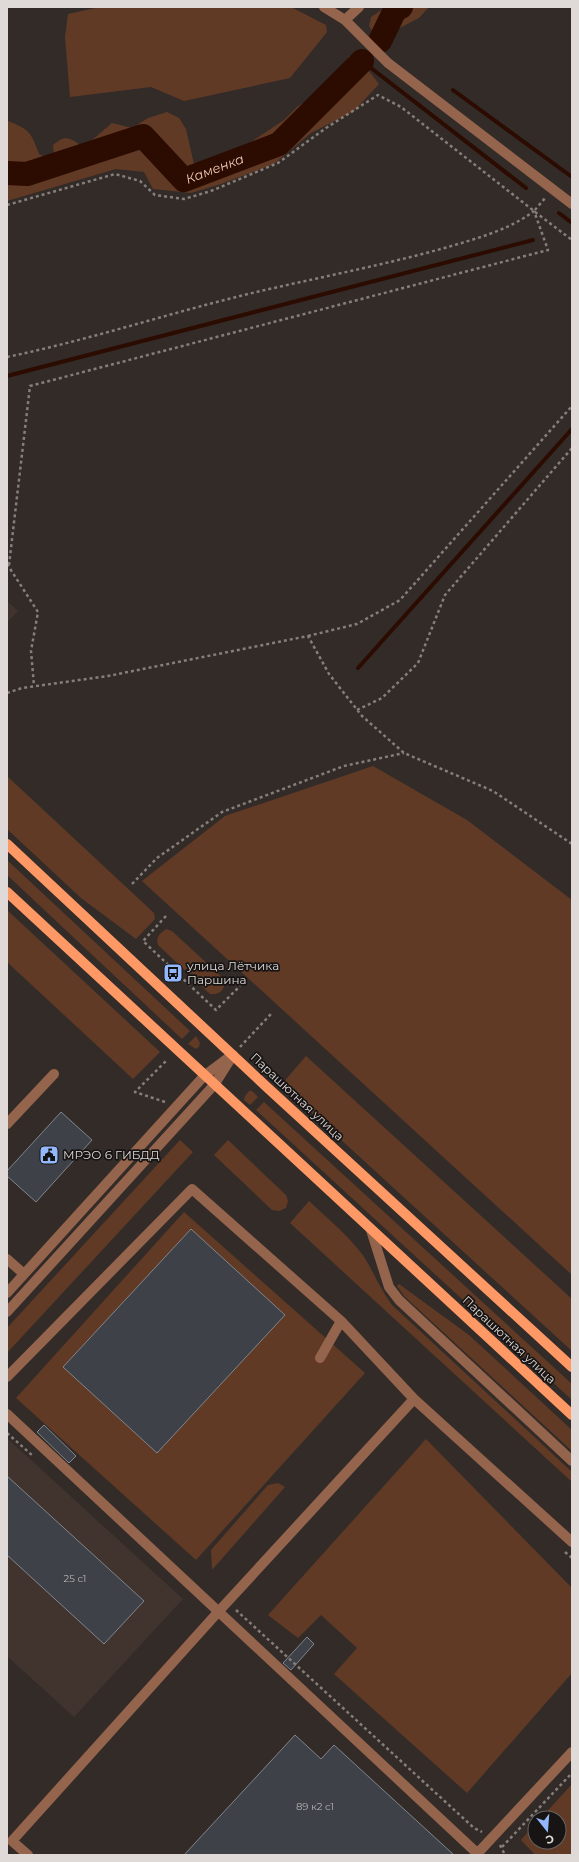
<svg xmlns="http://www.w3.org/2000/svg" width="579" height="1862" font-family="Montserrat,sans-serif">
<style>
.built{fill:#41342e}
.green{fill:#613a26}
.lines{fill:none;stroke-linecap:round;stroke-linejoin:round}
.stream{stroke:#2c0b00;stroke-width:4}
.river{stroke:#2c0b00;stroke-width:24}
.building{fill:#3e4248;stroke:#81858c}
.path{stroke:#857f7c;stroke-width:2.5;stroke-dasharray:3 3;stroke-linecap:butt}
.minor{stroke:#95644c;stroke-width:10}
.major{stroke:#fe9965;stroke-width:10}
.labels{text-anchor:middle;stroke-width:3.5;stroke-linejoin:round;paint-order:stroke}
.number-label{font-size:10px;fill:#b7b4b4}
.poi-label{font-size:12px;fill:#dfdad8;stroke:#171413;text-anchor:start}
.street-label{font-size:12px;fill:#dfdad8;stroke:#171413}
.water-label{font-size:13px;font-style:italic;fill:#f2cab6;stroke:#171413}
</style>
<rect width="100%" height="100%" fill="#322b28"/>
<path class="built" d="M7 601 18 611 7 622Z
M7 1438 183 1599 74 1717 7 1656Z"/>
<path class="green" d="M100 7H291L326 25 327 32 290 78 184 101 151 87 70 97 65 37 68 14Z
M386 7H429L419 18 384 36 374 34 369 26 371 17Z
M349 56 358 57 379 84 354 111 311 133 274 164 221 184 191 193 153 189 144 172 116 169 7 201V119L8 121C30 130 31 132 39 154L47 158 54 154 53 145C67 133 70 139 84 147L112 123 132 128 148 118 167 112 179 118 186 129 194 164 203 165 236 152 284 120 297 107 321 91 340 71Z
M373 766 467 820 572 900V1275L142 881 225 816Z
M7 776 154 913 155 919 136 939 81 898 7 829Z
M7 860 190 1031 182 1039 7 875Z
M7 910 160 1052 133 1079 7 962Z
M166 929 172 931 224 979C226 989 220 995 210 994L158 945C156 937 159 934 166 929Z
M196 1036 200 1043 199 1047 196 1049 188 1044Z
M306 1056 572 1299V1351L281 1085Z
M249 1091H252L258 1097 250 1105 244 1100 245 1096Z
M264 1102 572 1384V1400L256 1110Z
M180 1140 193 1152 7 1353V1328Z
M228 1140 286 1195 288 1201 286 1208 279 1211 272 1210 214 1155Z
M309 1201C327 1218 347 1234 362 1254 373 1270 380 1289 392 1305L572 1472V1482L290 1223Z
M184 1212 365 1373 196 1560 16 1398Z
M399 1284 469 1335 572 1430V1451L404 1296 397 1286Z
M426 1439 572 1588V1673L467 1793 334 1674 357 1648 321 1615 298 1638 268 1615Z
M278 1483 285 1487 212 1570 211 1550 268 1485Z
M572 1784V1855H535L521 1840 535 1824V1842H559V1818H541Z"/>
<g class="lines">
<path class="stream" d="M362 61 526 188
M453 90 572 177
M559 213 572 223
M7 376 533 240
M358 668 572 429"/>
<g class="river">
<path d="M380 41 395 10 401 7"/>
<path id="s1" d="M7 173 27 174 143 136 184 180 279 144 362 61"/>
</g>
</g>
<path class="building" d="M61 1112 92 1140 36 1202 7 1176V1171Z
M191 1229 285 1315 157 1453 63 1367Z
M44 1425 76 1456 69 1463 37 1432Z
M7 1476 144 1601 104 1644 7 1555Z
M307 1637 314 1644 291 1670 283 1663Z
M295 1735 321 1759 334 1745 454 1855H184Z"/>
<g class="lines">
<path class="path" d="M7 205 115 174 140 181 155 195 184 199 211 191 278 163 326 128 378 95 401 107 534 211 546 197
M535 212 572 240
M7 357C94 339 178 310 265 290 326 276 388 264 448 247 478 238 509 230 534 211
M7 564 38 612 31 651 34 686
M9 565 30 386 548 250 534 211
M308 636 357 624 400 600 572 406
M7 693 22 688 108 676 308 636 329 674 362 716 404 753 493 791 572 844
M357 710 382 698 418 663 445 595 572 448
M132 884 157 858 222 812 344 766 404 753
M166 916 143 941 216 1010 240 986
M240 1047 271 1014
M165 1102 135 1092 166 1061
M7 1433 33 1456
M565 1552 572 1558
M236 1610 474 1828 482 1832
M500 1845 505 1855
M502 1847 572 1773"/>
<path class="minor" d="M324 7 345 20 388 63 572 204
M345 20 359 7
M7 1124 54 1074
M371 1230 389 1287 399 1300 572 1461
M7 1259 24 1274
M7 1293 204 1076 228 1058
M7 1312 214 1085 233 1055
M320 1358 341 1321
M7 1377 192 1189 341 1321 414 1399 572 1542
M7 1414 479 1855
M28 1855 12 1841 219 1611 414 1399
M476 1855 572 1752"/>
<path class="major" d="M7 844 270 1090 572 1367
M7 892 572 1415"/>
</g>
<defs>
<g id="bus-square" transform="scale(1)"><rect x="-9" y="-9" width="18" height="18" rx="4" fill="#92b7fd" stroke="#171413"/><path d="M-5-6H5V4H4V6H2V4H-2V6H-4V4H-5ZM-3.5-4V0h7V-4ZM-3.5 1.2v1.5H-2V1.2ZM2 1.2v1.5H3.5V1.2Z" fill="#111"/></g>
<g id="civic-square" transform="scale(1)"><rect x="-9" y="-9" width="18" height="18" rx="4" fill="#92b7fd" stroke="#171413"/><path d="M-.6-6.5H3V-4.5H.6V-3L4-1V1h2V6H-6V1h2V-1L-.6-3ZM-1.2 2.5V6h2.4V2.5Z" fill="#111"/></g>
</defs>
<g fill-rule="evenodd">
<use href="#bus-square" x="173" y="973"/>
<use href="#civic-square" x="49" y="1155"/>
</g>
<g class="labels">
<g class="number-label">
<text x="75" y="1582">25 с1</text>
<text x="315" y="1810">89 к2 с1</text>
</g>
<g class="poi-label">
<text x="187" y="970">улица Лётчика<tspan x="187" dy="14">Паршина</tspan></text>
<text x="63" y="1159">МРЭО 6 ГИБДД</text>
</g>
<g class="street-label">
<text transform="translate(297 1097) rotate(43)" y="4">Парашютная улица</text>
<text transform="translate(509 1340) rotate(43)" y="4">Парашютная улица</text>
</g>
<g class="water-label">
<text dy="5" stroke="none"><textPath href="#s1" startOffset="235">Каменка</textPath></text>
</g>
</g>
<rect width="579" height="1862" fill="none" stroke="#dfdad8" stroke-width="16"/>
<g transform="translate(547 1830) rotate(163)"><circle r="19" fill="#171413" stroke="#676362"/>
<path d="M0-3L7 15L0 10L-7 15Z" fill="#92b7fd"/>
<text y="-6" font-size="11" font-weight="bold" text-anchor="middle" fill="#dfdad8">С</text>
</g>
</svg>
